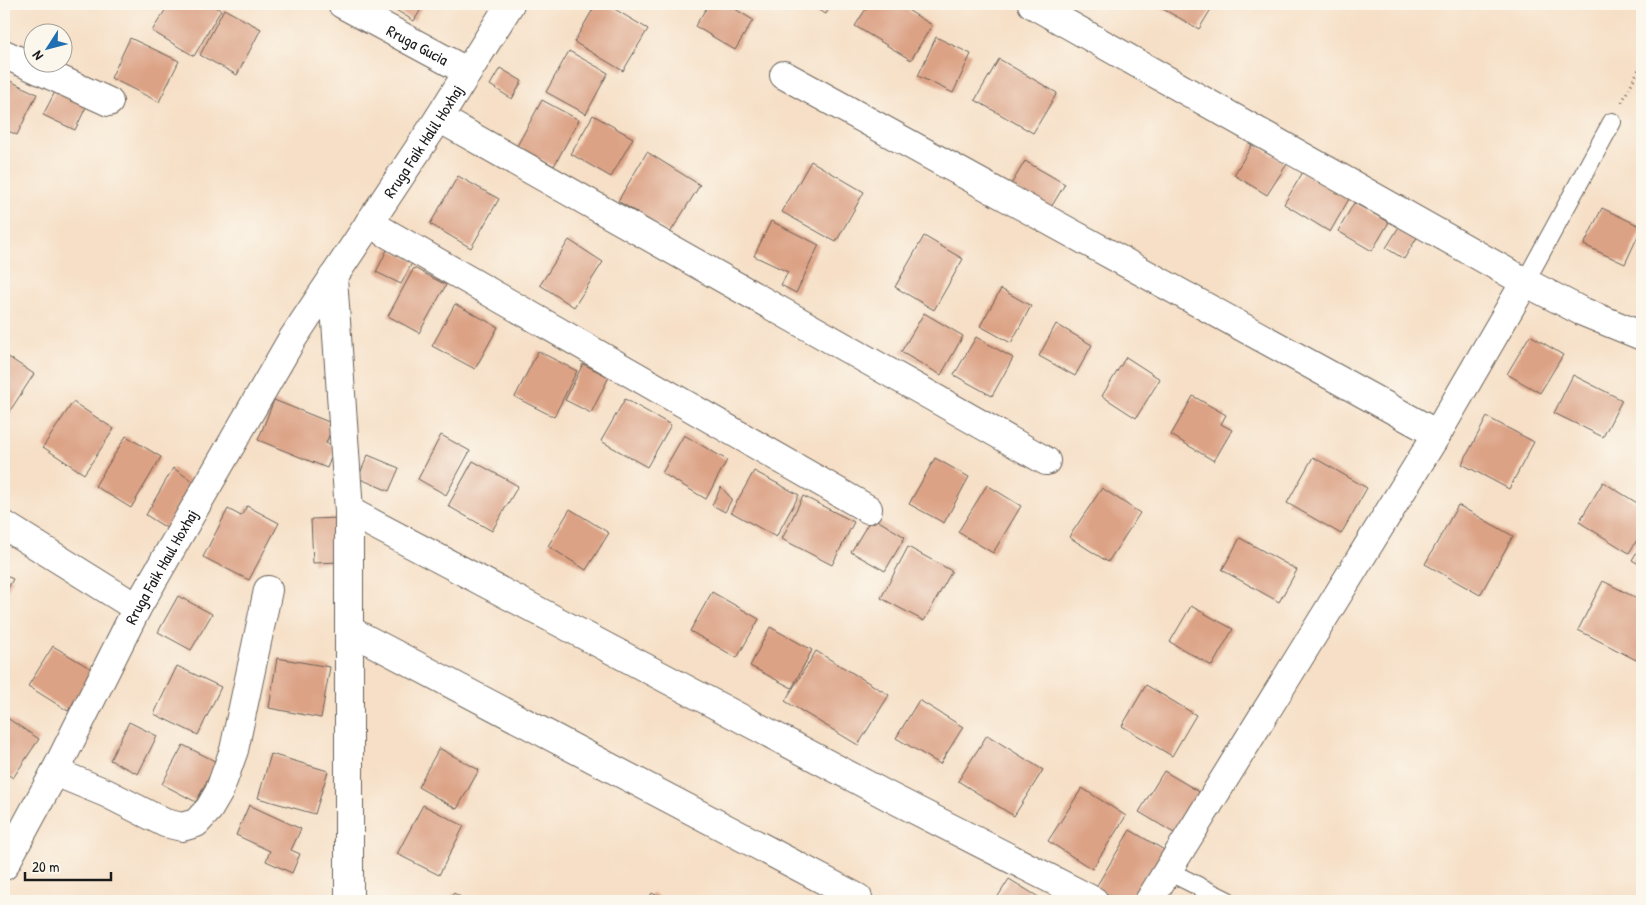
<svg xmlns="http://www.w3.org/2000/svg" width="1646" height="905" font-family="'Patrick Hand',sans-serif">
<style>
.building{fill:#dca285}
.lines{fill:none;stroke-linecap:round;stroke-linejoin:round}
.lane-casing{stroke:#686058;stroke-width:20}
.street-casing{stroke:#686058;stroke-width:30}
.path{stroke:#686058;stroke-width:3;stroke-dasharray:1 4;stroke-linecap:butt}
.lane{stroke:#fff;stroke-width:18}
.street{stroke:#fff;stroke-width:28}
.labels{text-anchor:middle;stroke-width:4;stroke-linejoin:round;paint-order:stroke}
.street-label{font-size:16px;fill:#1c1c1c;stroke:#fbf7ec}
</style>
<rect width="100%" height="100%" fill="#fbf7ec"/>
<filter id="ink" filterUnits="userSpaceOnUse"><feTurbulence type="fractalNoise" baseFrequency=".02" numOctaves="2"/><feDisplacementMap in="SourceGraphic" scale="10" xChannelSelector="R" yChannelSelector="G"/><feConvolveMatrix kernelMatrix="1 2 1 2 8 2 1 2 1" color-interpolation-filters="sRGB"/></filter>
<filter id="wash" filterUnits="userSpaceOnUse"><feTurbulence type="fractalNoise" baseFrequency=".0096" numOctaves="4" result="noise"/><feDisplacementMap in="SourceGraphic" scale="20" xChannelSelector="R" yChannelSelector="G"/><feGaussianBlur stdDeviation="1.12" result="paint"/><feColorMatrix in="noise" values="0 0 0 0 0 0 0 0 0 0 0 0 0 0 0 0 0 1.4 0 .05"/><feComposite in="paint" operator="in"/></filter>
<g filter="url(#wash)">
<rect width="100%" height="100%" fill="#f6dfc6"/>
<g id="blocks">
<path class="building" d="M169 4H209L221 10 194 56 152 31Z
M386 4H424L414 21Z
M596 4H606L648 29 623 71 574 42Z
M709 4H727L753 20 735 50 695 26Z
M806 4H831L826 14Z
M869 4H898L932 25 911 60 855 26Z
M1154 4H1214L1199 29Z
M224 9 261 29 237 75 200 55Z
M936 37 971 54 953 93 918 76Z
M130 38 179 61 159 102 111 78Z
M569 51 608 73 586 114 546 92Z
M999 59 1057 93 1033 133 975 100Z
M500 68 522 81 512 99 490 85Z
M4 78 37 94 17 135 4 129Z
M56 90 87 105 75 130 43 115Z
M542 100 579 120 554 166 517 146Z
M593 115 633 138 611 177 571 154Z
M1253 143 1287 164 1267 195 1234 175Z
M647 152 700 185 670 233 618 201Z
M811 161 864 192 836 242 782 212Z
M1025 161 1065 184 1050 209 1010 186Z
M1303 172 1349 199 1330 232 1284 204Z
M458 176 499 199 471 248 430 224Z
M1354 203 1389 222 1372 251 1338 231Z
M1602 208 1642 227 1625 264 1584 245Z
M771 221 819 245 796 293 781 285 788 272 754 256Z
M1400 225 1418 236 1404 259 1386 248Z
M924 236 963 259 934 310 895 287Z
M569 240 603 262 574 307 540 285Z
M388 248 413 261 401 284 376 272Z
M414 268 446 285 419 333 388 316Z
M1001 289 1031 306 1011 343 980 326Z
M455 304 498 327 475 369 432 346Z
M924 313 963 336 941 375 901 352Z
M1056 324 1092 345 1075 376 1039 356Z
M1530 335 1563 355 1540 393 1507 374Z
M976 337 1013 358 992 396 954 375Z
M538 351 577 371 554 417 515 397Z
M4 354 34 374 4 420Z
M1126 357 1160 379 1136 418 1102 396Z
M583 364 609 377 591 413 565 400Z
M1573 375 1622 400 1603 437 1554 413Z
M1193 396 1226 415 1221 424 1232 430 1214 461 1171 435Z
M625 399 671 425 647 467 601 441Z
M274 400 334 424 326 443 335 447 327 468 258 440Z
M73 402 114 429 84 474 43 447Z
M1487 417 1534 442 1509 489 1462 464Z
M441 435 470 451 446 495 418 479Z
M684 435 727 460 706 499 662 473Z
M126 436 161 457 131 508 95 486Z
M368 455 399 468 389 491 358 478Z
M1313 457 1367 488 1341 534 1287 503Z
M935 458 969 477 944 523 909 504Z
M473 461 518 486 492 531 448 506Z
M173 468 203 488 176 534 146 515Z
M754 471 799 495 776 537 731 512Z
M1603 482 1642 506V532L1629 553 1579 522Z
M987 485 1021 506 993 553 958 532Z
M721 487 732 499 725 512 712 505Z
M1102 488 1140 513 1108 562 1069 537Z
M803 496 854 522 832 565 782 539Z
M1458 505 1513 536 1480 595 1425 564Z
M247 506 279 523 249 580 203 557 228 509 241 516Z
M570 509 609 533 586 570 548 546Z
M872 517 905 537 885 571 851 552Z
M340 518 342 562 313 563 311 519Z
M1240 538 1297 570 1279 602 1222 570Z
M1642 543V566L1632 560Z
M908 547 952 571 924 621 881 598Z
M4 575 13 579 4 596Z
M1603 581 1642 601V663L1578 630Z
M712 592 759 619 737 658 690 631Z
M178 596 212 614 191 650 158 632Z
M1191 606 1233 629 1212 666 1170 642Z
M770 627 812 650 792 688 750 666Z
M53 646 93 670 68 711 28 686Z
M816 651 889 695 858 745 785 701Z
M277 658 330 667 321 718 269 708Z
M177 666 221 687 198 735 154 714Z
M1146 685 1196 715 1172 756 1122 726Z
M919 700 963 727 940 764 896 738Z
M4 716 39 739 13 778 4 772Z
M129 722 157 736 138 774 110 760Z
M987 735 1043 770 1014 816 958 781Z
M183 745 217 762 196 802 162 784Z
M439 748 479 770 457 809 418 787Z
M271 754 328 771 315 814 258 798Z
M1164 771 1203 794 1179 836 1139 812Z
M1082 788 1126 816 1092 869 1048 841Z
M249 805 301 829 291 850 300 854 292 873 266 861 270 851 236 835Z
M423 805 464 826 439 875 397 854Z
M1130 830 1166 851 1136 901H1119L1096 887Z
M1009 879 1045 901H995Z
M454 893 467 901H449Z
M652 893 666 901H647Z"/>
</g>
</g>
<g filter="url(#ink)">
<use href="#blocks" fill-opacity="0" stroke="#686058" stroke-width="1"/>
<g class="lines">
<g class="lane-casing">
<path id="lane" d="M1525 282 1612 122
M1168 871 1228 901"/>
</g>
<g class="street-casing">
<g id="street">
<path id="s1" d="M342 4 468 72"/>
<path d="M1032 4 1525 282 1581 311 1642 336"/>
<path d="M4 54 109 102"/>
<path d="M784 75 1437 434"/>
<path d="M439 118 1046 461"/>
<path d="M369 223 868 509"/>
<path d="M333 277 349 511V901"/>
<path d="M349 511 888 796 1094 901"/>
<path d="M4 525 137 608"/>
<path d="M349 630 858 898"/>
<path d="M55 772 106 793 165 823 182 827 196 823 209 809 219 792 234 750 268 590"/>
<path id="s2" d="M4 866 55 772 137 608 291 341 439 118 510 4"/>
<path d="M1149 901 1437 434 1525 282"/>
</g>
</g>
<path class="path" d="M1622 102 1642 63"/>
<use href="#lane" class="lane"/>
<use href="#street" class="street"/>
</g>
</g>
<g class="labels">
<g class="street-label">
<text dy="6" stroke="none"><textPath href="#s1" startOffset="86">Rruga Gucia</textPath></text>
<text dy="6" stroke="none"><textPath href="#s2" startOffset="838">Rruga Faik Halil Hoxhaj</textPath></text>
<text dy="6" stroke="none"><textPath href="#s2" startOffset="338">Rruga Faik Haul Hoxhaj</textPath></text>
</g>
</g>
<rect width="1646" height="905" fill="none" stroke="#fbf7ec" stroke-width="20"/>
<g transform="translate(48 48) rotate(234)"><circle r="24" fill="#fbf7ec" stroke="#a29f99"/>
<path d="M0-4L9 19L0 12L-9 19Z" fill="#1f6fb2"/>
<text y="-8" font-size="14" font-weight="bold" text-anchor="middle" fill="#1c1c1c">N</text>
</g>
<path d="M25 872v8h86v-8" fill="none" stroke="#1c1c1c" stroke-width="2.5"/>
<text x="32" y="872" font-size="15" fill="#1c1c1c" stroke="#fbf7ec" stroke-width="4" paint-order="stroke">20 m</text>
</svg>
